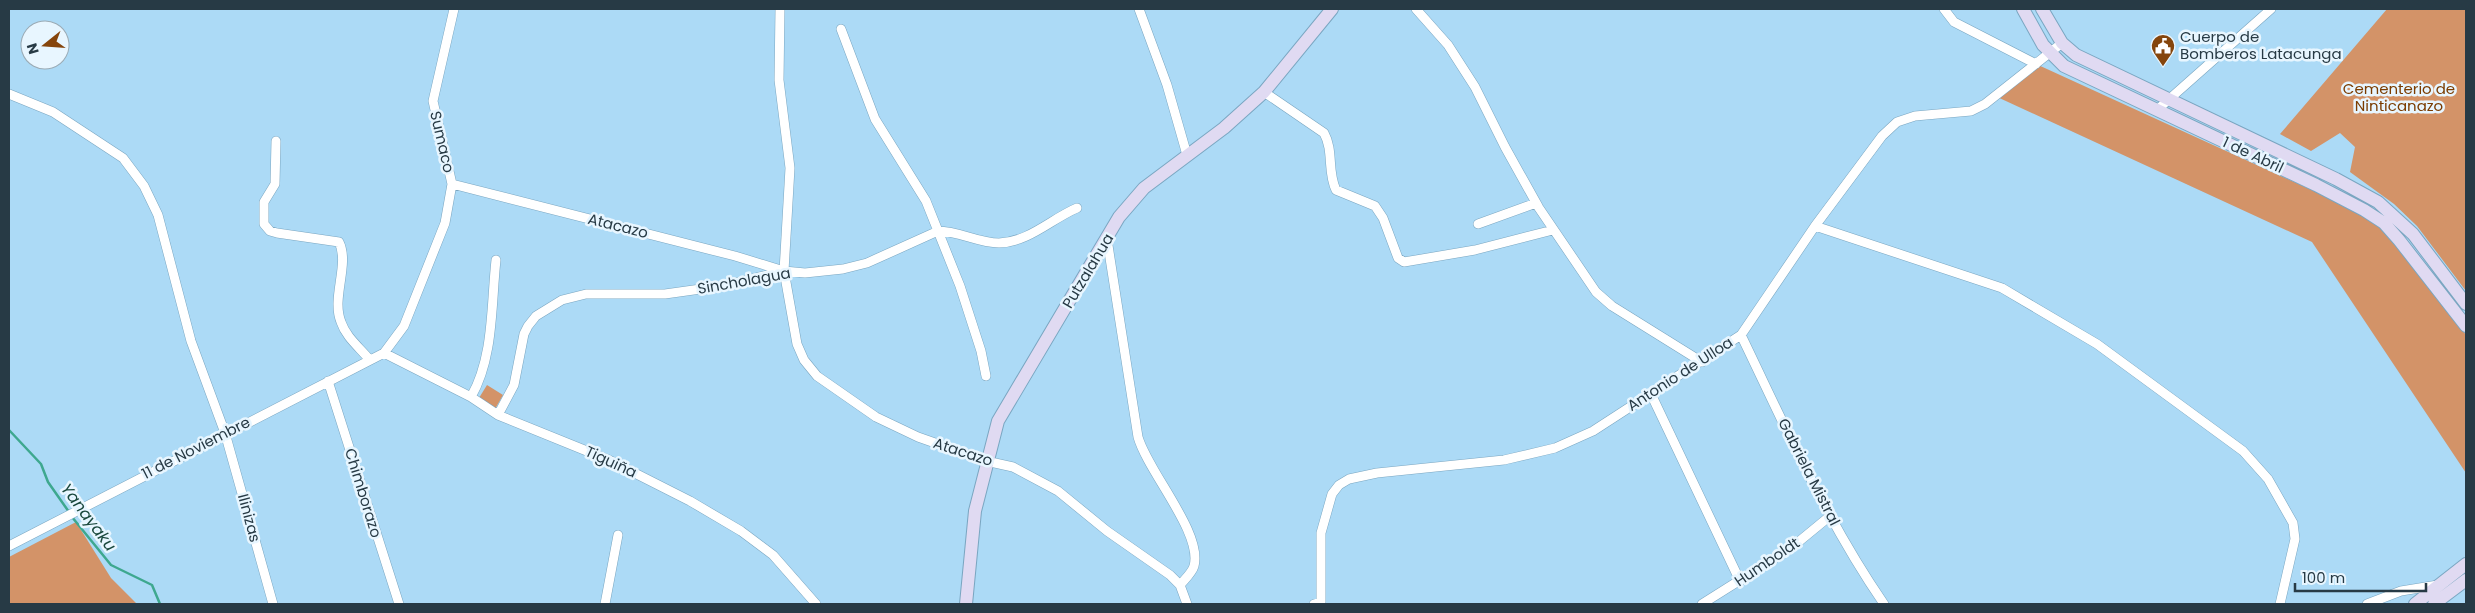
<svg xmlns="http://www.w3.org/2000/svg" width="2475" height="613" font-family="Poppins,sans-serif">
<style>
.green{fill:#d39368}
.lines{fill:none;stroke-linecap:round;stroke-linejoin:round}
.stream{stroke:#3ea88f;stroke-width:2.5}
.street-casing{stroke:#7aa6c1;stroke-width:10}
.secondary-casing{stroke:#7aa6c1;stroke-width:14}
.street{stroke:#fff;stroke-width:9}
.secondary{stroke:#e0daf2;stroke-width:12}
.labels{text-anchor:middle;stroke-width:5;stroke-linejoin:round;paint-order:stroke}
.poi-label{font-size:15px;fill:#273a45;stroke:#e8f6ff;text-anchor:start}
.park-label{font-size:15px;fill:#7b3c00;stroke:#e8f6ff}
.street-label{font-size:15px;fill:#273a45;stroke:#e8f6ff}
.water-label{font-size:16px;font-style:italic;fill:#1a483d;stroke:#e8f6ff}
</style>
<rect width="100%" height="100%" fill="#acdaf6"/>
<path class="green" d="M2387 9H2466V291L2417 226 2394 204 2350 172 2355 147 2340 133 2311 151 2280 134Z
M2036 64 2384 223 2466 335V473L2312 242 1995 96Z
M487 385 503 395 495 409 479 398Z
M76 522 111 578 137 604H9V557Z"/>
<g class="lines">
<path class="stream" d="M9 430 41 464 48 482 69 512
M72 517 111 565 152 585 160 604"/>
<g class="street-casing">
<path id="street" d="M780 9 779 80 790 168 784 271 797 344 804 360 817 376 876 417 918 437 986 461 1013 467 1058 491 1107 531 1170 575 1180 585 1187 604
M1139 9 1167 85 1187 155
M1416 9 1448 45 1475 87 1505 147 1539 208 1596 292 1612 306 1702 362
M1944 9 1954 22 2036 64
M841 29 875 119 926 201 960 286 981 351 986 376
M1264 92 1324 133C1334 151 1327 172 1336 190L1375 206 1383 218 1398 258 1404 262 1475 250 1553 230
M9 94 53 112 123 158 144 186 158 215 191 341 225 433 273 604
M2157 110 2271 9
M276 141 275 184 264 202V224L270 231 277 233 339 242C350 264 331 298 341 322 346 337 359 347 369 359
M452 184 735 256 784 271
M1478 224 1536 203
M1815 226 2002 288 2097 344 2243 451 2268 479 2293 523 2295 539 2280 604
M1107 239 1138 437C1148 472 1203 533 1194 566 1192 573 1184 580 1180 585
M1741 335C1785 426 1826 520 1884 604
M384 353 471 397 498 415 609 460 690 501 741 531 773 555 816 604
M328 381 399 604
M1651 394 1740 581
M471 397C494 357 491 305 496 260
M498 415 514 385 524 334 528 326 536 316 562 300 586 294H665L722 286 784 271 805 273 843 269 867 263 938 231C959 231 978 243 999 243 1029 242 1051 219 1077 208
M9 546 384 353 404 326 445 223 452 184 433 101 454 9
M605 604 618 535
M1314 604 1321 602V533L1332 494 1339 485 1349 479 1377 473 1504 460 1555 448 1593 431 1741 335 1815 226 1882 136 1897 122 1915 116 1971 111 1985 104 2062 43
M1702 604 1791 548 1830 516
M2367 604 2401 591 2438 585"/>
</g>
<g class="secondary-casing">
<path id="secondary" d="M2023 9 2043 45 2064 66 2316 185 2364 210 2384 223 2399 240 2466 326
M2042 9 2062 43 2076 55 2336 179 2378 202 2413 234 2466 304
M966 604 975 511 998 421 1119 217 1144 188 1224 128 1264 92 1332 9
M2415 604 2466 564
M2434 604 2466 580"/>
</g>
<use href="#street" class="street"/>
<use href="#secondary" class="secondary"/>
</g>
<defs>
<g id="civic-pin" transform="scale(1.25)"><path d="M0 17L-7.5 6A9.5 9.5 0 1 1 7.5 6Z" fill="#85450c" stroke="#e8f6ff"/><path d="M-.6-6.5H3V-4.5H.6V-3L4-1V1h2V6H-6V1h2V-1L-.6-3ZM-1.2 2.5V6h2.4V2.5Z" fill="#fff"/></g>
</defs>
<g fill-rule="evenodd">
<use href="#civic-pin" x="2163" y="46"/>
</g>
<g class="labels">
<g class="poi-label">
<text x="2180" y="42">Cuerpo de<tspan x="2180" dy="17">Bomberos Latacunga</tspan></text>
</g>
<g class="park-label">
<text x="2399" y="94">Cementerio de<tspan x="2399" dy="17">Ninticanazo</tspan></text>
</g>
<g class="street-label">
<text transform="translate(442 142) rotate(77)" y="5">Sumaco</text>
<text transform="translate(2253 155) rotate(25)" y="5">1 de Abril</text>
<text transform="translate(618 226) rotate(14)" y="5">Atacazo</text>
<text transform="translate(1088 271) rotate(-59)" y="5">Putzalahua</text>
<text transform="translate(744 281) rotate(-10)" y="5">Sincholagua</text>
<text transform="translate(1680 374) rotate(-33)" y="5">Antonio de Ulloa</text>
<text transform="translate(196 448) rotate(-27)" y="5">11 de Noviembre</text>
<text transform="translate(963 452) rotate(18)" y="5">Atacazo</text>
<text transform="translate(611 462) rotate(25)" y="5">Tiguiña</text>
<text transform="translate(1809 472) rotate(63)" y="5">Gabriela Mistral</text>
<text transform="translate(363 493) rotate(73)" y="5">Chimborazo</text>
<text transform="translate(249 518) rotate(75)" y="5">Ilinizas</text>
<text transform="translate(1767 562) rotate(-34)" y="5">Humboldt</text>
</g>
<g class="water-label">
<text transform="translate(89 517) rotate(53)" y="6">Yanayaku</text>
</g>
</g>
<rect width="2475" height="613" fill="none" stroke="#273a45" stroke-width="20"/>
<g transform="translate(45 45) rotate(253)"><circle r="24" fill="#e8f6ff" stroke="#9babb5"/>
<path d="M0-4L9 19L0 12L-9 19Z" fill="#85450c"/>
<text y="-8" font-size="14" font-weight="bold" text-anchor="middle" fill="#273a45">N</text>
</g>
<path d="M2295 583v8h131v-8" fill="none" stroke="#273a45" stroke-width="2.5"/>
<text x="2302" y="583" font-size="15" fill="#273a45" stroke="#e8f6ff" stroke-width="4" paint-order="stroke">100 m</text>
</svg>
